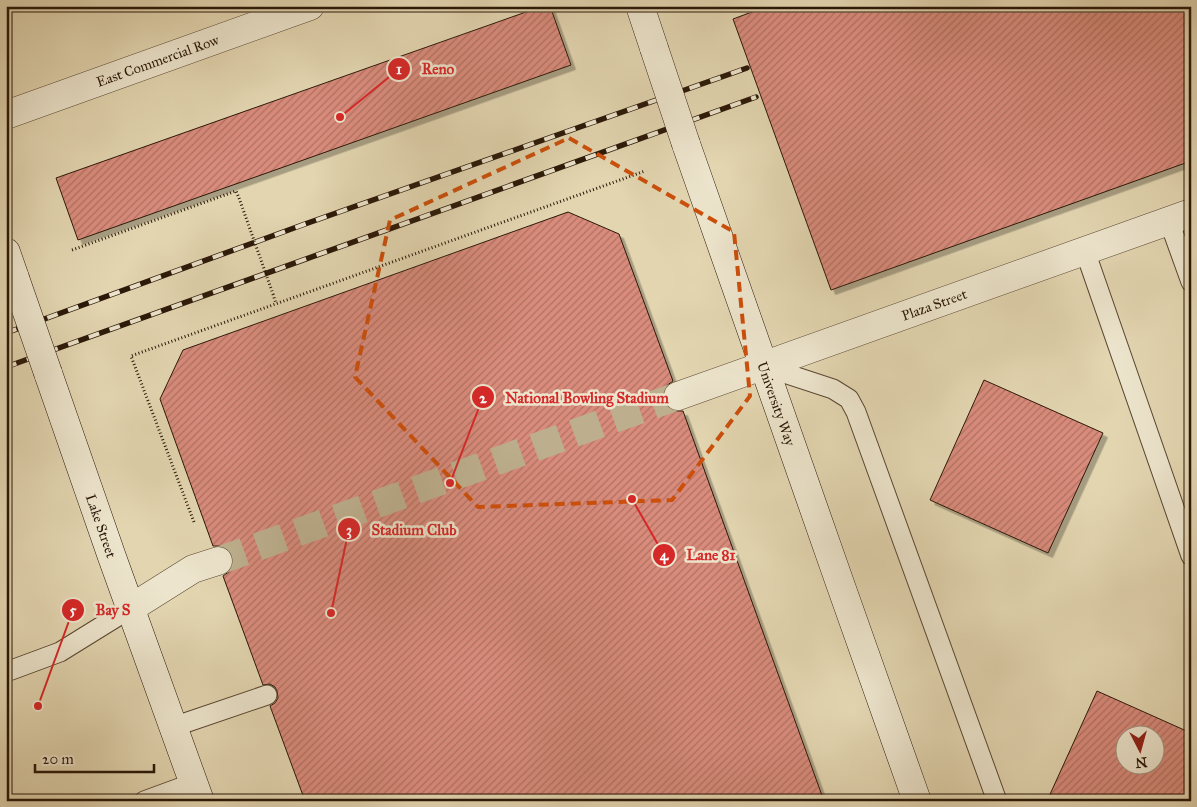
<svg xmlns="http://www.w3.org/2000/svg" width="1197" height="807" font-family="'IM FELL Great Primer',serif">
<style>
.building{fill:url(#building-hatch);stroke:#2b1808;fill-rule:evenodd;filter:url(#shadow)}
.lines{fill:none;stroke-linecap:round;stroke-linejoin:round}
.street-tunnel{stroke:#bdaf8e;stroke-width:28;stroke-dasharray:28 14;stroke-linecap:butt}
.lane-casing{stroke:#594732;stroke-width:21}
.street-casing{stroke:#594732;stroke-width:29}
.secondary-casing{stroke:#2b1808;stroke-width:29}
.path{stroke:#2b1808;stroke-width:3;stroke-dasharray:1 2.5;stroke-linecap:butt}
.lane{stroke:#ece4cc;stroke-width:19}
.street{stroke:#ece4cc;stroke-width:28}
.secondary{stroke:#ece4cc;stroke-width:28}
.rail-casing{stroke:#2b1808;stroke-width:5.5}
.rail{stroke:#ece4cc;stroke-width:4;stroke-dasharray:11;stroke-linecap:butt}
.secondary-bridge-casing{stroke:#2b1808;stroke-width:29;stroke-linecap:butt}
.path-bridge{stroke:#2b1808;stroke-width:3;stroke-dasharray:1 2.5;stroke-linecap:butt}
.secondary-bridge{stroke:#ece4cc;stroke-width:28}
.marked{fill:none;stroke:#cc4f0b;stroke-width:4;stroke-dasharray:10 6;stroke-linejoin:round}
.labels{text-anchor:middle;stroke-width:5;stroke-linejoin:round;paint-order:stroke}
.street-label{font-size:14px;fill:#2b1808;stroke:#ece4cc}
.leader{fill:none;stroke:#d62828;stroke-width:2}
.callout-dot{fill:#d62828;stroke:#ece4cc;stroke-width:2}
.mark-label{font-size:15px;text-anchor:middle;font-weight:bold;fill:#fff}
.callout-label{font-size:15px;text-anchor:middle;font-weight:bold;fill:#d62828;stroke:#ece4cc;stroke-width:5;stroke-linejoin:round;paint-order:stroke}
</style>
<defs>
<pattern id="building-hatch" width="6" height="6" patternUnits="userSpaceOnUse" patternTransform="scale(1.25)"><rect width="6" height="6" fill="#d98b7b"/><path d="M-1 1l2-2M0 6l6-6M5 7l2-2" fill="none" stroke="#b07163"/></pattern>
<filter id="shadow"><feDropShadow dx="4.5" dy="4.5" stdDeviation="0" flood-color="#0004"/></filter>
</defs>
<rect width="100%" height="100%" fill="#e2d5b0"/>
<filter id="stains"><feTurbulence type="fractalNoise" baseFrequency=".004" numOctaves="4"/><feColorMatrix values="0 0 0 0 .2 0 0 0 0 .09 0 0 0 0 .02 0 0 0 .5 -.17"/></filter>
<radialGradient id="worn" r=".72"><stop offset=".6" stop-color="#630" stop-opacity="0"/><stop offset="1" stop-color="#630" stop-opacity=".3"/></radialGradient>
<path class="building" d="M543 6H550L571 65 78 240 56 178Z
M768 6H1191V161L831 290 733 19Z
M568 212 619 234 673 381 666 386 663 394V401L668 408 676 411H683L824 801H305L270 706 275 703 278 698 277 691 275 687 270 684 263 685 223 576 230 571 233 565V556L228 549 222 546H213L160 399 183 350Z
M984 380 1103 433 1048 553 930 500Z
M1097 691 1191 733V801H1047ZM1124 734H1154V764H1124Z"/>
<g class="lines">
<path class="street-tunnel" d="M218 561 678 396"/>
<g class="lane-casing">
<path id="lane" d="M1169 221 1191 282
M1085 251 1191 556
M763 366 833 389 849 399 856 412 997 801
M6 672 60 652 131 608
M173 727 267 695
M144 801 193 783"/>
</g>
<g class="street-casing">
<g id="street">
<path id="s1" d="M6 115 310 6"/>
<path id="s2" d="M678 396 1191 213"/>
<path d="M131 608 193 569 218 561"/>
</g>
</g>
<g class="secondary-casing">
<g id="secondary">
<path d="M640 6 654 48"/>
<path id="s3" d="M686 144C761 363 840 582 917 801"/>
<path d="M6 252 15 278"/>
<path id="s4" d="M48 373 112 557 200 801"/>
</g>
</g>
<path class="path" d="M72 250 236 191 239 198
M273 294 276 304
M194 522 131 356 645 171"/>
<use href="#lane" class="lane"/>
<use href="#street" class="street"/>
<use href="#secondary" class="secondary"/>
<g class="rail-casing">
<path id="rail" d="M6 333 305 224 747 68
M6 367 756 97"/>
</g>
<use href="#rail" class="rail"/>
<g class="secondary-bridge-casing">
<path id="secondary-bridge" d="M654 48 686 144
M15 278 48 373"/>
</g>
<path class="path-bridge" d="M239 198 273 294"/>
<use href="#secondary-bridge" class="secondary-bridge"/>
</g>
<path class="marked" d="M569 138 734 232 750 396 672 500 478 507 355 377 390 220Z"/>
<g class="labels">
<g class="street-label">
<text dy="5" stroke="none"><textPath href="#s1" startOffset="161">East Commercial Row</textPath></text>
<text dy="5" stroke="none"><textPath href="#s2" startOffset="272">Plaza Street</textPath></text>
<text dy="5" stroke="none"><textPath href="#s3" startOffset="275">University Way</textPath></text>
<text dy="5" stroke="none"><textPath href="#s4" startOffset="162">Lake Street</textPath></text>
</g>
</g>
<path class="leader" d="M340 117L399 69M450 483L483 397M331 613L349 529M632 499L664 555M38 706L73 610"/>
<g class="callout-dot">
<circle cx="340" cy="117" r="5"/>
<circle cx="450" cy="483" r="5"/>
<circle cx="331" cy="613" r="5"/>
<circle cx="632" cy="499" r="5"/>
<circle cx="38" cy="706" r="5"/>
<circle cx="399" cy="69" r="12"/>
<circle cx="483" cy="397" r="12"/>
<circle cx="349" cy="529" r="12"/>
<circle cx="664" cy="555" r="12"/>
<circle cx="73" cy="610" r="12"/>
</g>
<g class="mark-label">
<text x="399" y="74">1</text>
<text x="483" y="403">2</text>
<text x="349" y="535">3</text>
<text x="664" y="560">4</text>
<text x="73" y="615">5</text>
</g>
<g class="callout-label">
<text x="438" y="74">Reno</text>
<text x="587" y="403">National Bowling Stadium</text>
<text x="414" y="535">Stadium Club</text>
<text x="711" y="560">Lane 81</text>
<text x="113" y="615">Bay S</text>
</g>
<rect width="1197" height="807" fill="none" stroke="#e2d5b0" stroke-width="25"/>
<rect x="8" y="8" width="1182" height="792" fill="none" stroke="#2b1808" stroke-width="2.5"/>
<rect x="12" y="12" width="1172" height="782" fill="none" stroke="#2b1808"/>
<g transform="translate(1140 750) rotate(174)"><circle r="24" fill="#ece4cc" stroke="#9f927e"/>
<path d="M0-4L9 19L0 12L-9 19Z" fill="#8f2418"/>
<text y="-8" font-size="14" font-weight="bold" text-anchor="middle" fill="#2b1808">N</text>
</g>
<path d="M35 764v8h119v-8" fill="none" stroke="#2b1808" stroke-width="2.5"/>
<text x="42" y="764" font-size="15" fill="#2b1808" stroke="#ece4cc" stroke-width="4" paint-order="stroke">20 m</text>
<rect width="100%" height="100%" filter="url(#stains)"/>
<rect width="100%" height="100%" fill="url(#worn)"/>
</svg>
